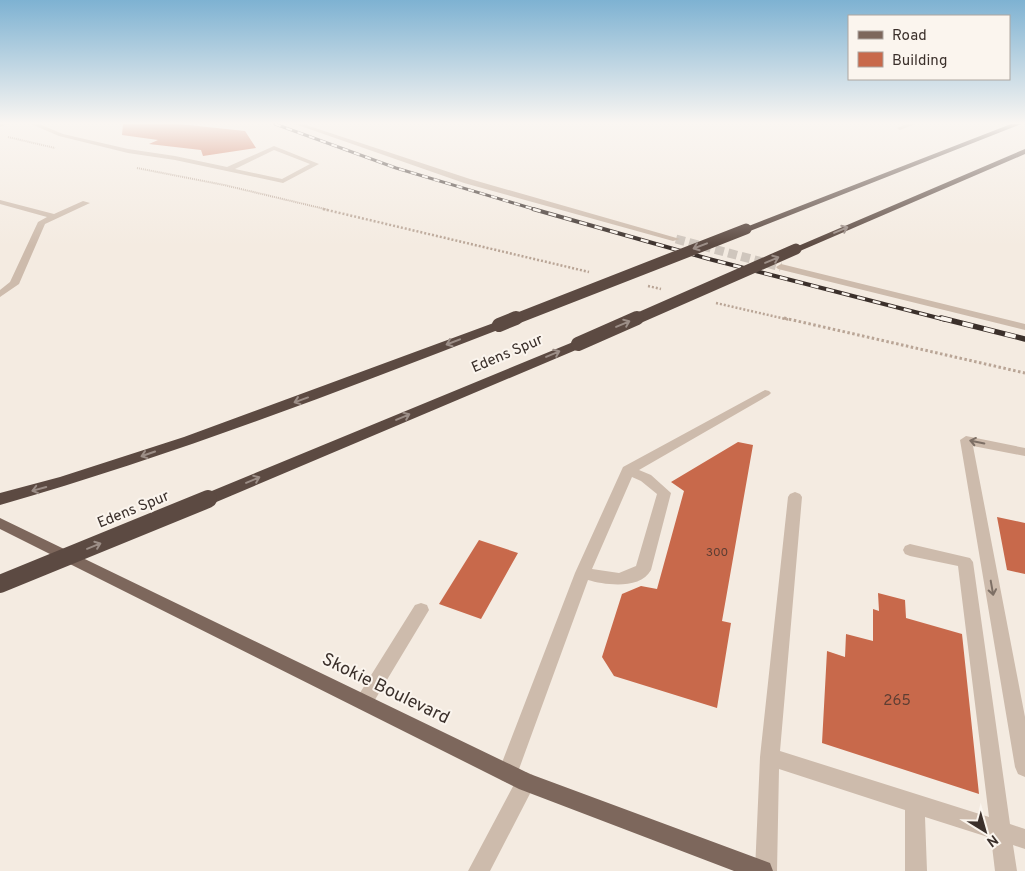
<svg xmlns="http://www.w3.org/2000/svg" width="1025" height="871" font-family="Overpass,sans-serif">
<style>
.building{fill:#c8694b}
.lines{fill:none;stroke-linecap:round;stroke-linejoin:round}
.minor-tunnel{stroke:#cfc6bd;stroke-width:9;stroke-dasharray:9 4.5;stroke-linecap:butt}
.path-far2{stroke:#b9a596;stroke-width:2;stroke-dasharray:1 1;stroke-linecap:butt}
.path-far1{stroke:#b9a596;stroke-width:2.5;stroke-dasharray:2 2;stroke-linecap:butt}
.path{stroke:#b9a596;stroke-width:3;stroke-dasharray:2.5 2.5;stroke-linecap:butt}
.minor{fill:#cdbbac;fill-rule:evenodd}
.major{fill:#7d675c;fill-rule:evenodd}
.highway{fill:#5c4a42;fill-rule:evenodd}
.rail-far2-casing{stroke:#3b302b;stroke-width:3}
.rail-far1-casing{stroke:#3b302b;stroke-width:4}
.rail-casing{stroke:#3b302b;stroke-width:5.5}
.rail-far2{stroke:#fbf5ee;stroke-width:2;stroke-dasharray:6;stroke-linecap:butt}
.rail-far1{stroke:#fbf5ee;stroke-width:2.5;stroke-dasharray:8;stroke-linecap:butt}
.rail{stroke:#fbf5ee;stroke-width:4;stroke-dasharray:11;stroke-linecap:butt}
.highway-bridge-far2{stroke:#5c4a42;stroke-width:11}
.highway-bridge-far1{stroke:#5c4a42;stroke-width:14}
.highway-bridge{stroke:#5c4a42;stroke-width:18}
.oneway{stroke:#9c8e87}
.oneway2{stroke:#7d6f65}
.labels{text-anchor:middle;stroke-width:4;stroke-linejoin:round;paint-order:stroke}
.number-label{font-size:12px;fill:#5e3e33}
.street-label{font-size:15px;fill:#3b302b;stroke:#fbf5ee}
.near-number-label{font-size:15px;fill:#5e3e33}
.near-street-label{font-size:18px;fill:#3b302b;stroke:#fbf5ee}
</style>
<rect width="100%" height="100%" fill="#f4ebe1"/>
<path class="building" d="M123 124H179L245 131 256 148 203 156 201 150 149 144 158 140 122 135Z
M738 442 753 445 722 621 731 623 717 708 614 676 602 657 622 594 641 586 657 589 684 491 671 482Z
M997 517 1025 523V574L1007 570Z
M479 540 518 553 481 619 439 604Z
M878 593 905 600 906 618 962 634 979 794 822 743 827 651 845 657 846 634 873 641V609L879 611Z"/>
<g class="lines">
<path class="minor-tunnel" d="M676 239 781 267"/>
<path class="path-far2" d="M8 137 55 148
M137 168 224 185 329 210"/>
<path class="path-far1" d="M323 209 589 272
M648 286 661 289
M716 303 790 320"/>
<path class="path" d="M784 318 1025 373"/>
<path class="minor" d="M0 124H7L0 127Z
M31 124H39L63 134 128 149 175 156 227 167 274 146 319 164 283 183 175 160 128 153 59 136ZM274 150 310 164 282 179 235 169Z
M295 124H303L470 179 680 239 673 241 464 183Z
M907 124H915L900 130 897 128Z
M0 200 54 214 83 201 90 203 45 224 19 284 0 297V290L10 282 38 222 47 217 0 204Z
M781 264 1025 324V330L778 269 776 267Z
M765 390 769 391 771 393 769 395 639 470 651 475 671 493 651 570C640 590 605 585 588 580L515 780 508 783 501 780 498 773 575 573 623 467ZM632 477 641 481 657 494 636 566 619 573 592 569Z
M966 436 1025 448V456L973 446 1025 717V777L1018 774 1015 767 960 440Z
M795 492 800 494 802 497 780 751 989 817 958 566 910 556 905 554 903 550 905 546 910 544 970 558 973 562 1010 824 1025 829V849L1013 845 1017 871H995L991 838 925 817 927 871H905V810L779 769 777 871H755L760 757 788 497 790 494Z
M421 603 427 605 429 610 370 708 364 710 358 708 355 702 358 696 415 605Z
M526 772 533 775 536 782 490 871H468L519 775Z"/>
<path class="major" d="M0 518 530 774 762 860 770 863 773 871H734L519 789 0 529Z"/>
<path class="highway" d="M1011 124H1021L750 231H742L741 229Z
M1025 149V154L800 251 796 252 791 249Z
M499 321 503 322 505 325 503 328C337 392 172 456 0 505V493L60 477 184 437Z
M578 340 584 344 583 347 214 503 208 505 202 503 200 499 202 495Z"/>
<g class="rail-far2-casing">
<path id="rail-far2" d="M275 124 396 168 537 210"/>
</g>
<g class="rail-far1-casing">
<path id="rail-far1" d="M533 209 709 259 946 320"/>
</g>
<g class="rail-casing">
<path id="rail" d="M941 318 1025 339"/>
</g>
<use href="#rail-far2" class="rail-far2"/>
<use href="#rail-far1" class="rail-far1"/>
<use href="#rail" class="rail"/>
<path class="highway-bridge-far2" d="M513 320 746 229
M634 320 796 249"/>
<path class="highway-bridge-far1" d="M499 325 516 318
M578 344 637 318"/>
<path class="highway-bridge" d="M0 584 208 499"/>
</g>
<defs><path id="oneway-shaft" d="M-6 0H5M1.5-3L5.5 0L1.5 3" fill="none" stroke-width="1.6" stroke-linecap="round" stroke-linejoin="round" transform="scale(1.25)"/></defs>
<g class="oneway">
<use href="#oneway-shaft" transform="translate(841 230) rotate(-23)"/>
<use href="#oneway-shaft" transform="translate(700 246) rotate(159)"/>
<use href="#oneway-shaft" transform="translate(772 260) rotate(-23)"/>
<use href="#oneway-shaft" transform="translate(623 324) rotate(-23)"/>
<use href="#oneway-shaft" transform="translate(453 342) rotate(159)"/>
<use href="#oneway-shaft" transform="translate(553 354) rotate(-23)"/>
<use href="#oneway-shaft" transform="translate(301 400) rotate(160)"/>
<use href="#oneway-shaft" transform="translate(403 417) rotate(-23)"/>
<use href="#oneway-shaft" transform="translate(148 454) rotate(161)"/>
<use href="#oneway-shaft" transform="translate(253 480) rotate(-23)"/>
<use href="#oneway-shaft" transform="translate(39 489) rotate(165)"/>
<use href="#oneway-shaft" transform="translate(94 546) rotate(-22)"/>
</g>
<g class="oneway2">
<use href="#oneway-shaft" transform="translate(977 442) rotate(-168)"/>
<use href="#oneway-shaft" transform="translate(992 588) rotate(80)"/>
</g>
<linearGradient id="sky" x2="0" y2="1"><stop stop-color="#7eb2d2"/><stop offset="0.5" stop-color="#faf6f2"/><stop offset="1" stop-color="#faf6f2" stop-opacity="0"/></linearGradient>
<rect width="1025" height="246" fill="url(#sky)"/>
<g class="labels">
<g class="number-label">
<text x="717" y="556">300</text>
</g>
<g class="street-label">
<text transform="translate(507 353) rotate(-23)" y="5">Edens Spur</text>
<text transform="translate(133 509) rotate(-22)" y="5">Edens Spur</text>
</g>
<g class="near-number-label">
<text x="897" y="705">265</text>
</g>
<g class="near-street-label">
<text transform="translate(386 688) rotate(26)" y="6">Skokie Boulevard</text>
</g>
</g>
<rect x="848" y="15" width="162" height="65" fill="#fbf5ee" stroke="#aea6a0"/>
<rect x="858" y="31" width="25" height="8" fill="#7d675c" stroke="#aea6a0"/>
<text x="892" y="40" font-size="15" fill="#3b302b">Road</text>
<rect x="858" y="52" width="25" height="15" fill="#c8694b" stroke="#aea6a0"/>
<text x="892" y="65" font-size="15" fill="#3b302b">Building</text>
<g transform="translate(985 831) rotate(143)" stroke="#fbf5ee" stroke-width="4" paint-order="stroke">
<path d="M0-4L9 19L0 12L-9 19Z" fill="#3b302b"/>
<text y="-8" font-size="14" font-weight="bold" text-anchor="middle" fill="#3b302b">N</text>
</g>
</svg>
